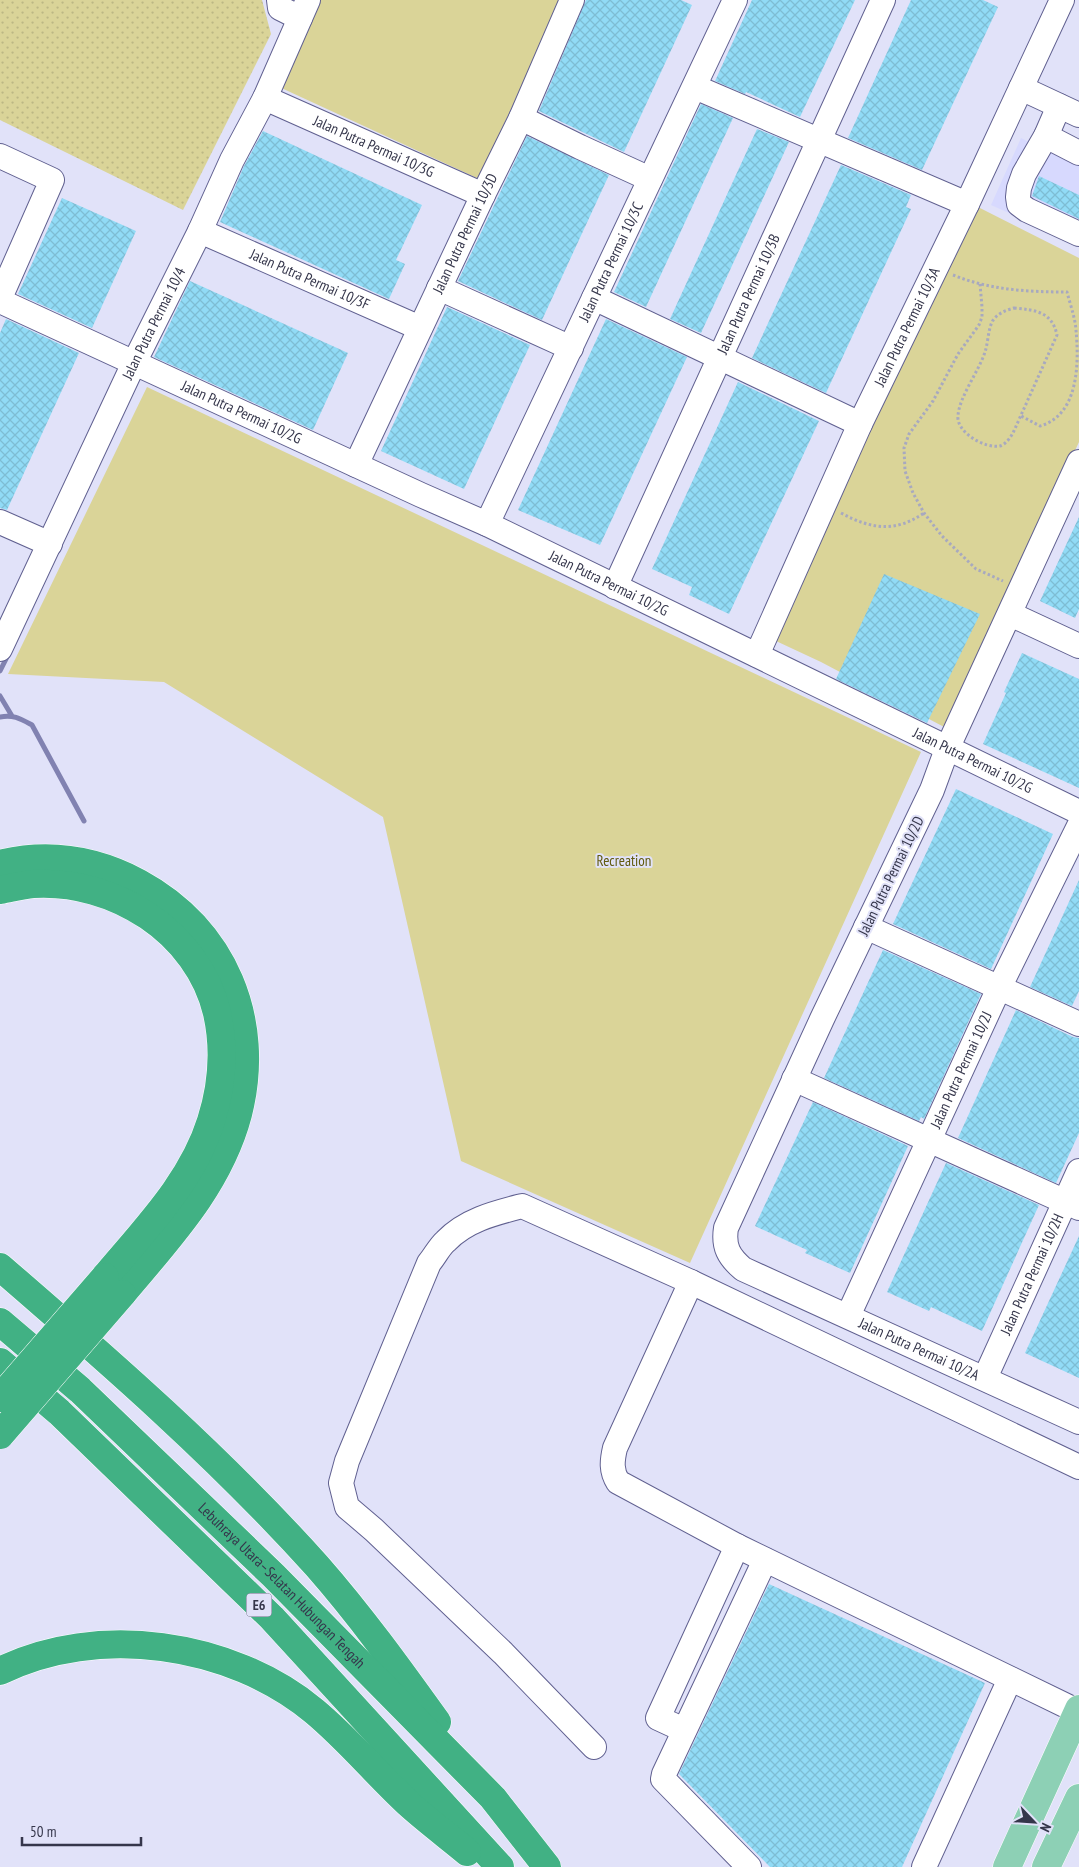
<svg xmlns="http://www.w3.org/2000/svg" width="1079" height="1867" font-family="'PT Sans Narrow',sans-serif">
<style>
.built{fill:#d7d9fe}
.grass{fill:url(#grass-dots)}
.park{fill:#dad498}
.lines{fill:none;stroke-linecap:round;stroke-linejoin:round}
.stream{stroke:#8182b1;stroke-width:5}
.building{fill:url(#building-cross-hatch)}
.minor-casing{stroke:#606090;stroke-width:26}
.major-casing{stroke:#fff;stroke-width:29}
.highway-casing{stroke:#fff;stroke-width:29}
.path{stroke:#a8a9bf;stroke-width:3;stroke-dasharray:2.5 2.5;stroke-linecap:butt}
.minor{stroke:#fff;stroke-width:24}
.major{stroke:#8dd0b5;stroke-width:28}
.highway{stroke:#41b184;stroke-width:28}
.highway-bridge-casing{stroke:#fff;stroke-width:29;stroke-linecap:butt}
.highway-bridge{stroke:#41b184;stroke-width:28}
.labels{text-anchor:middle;stroke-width:4;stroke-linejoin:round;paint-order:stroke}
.shield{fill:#e1e2f9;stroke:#696a7f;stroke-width:1}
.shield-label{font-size:14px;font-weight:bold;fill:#35364b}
.street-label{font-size:15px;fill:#35364b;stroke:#e1e2f9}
.park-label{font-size:15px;fill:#615a0f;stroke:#e1e2f9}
</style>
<defs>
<pattern id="grass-dots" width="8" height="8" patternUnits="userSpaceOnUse" patternTransform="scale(1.25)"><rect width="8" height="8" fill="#dad498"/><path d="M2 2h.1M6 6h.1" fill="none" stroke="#bcb784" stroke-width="1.8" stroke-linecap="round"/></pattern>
<pattern id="building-cross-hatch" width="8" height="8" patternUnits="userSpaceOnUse" patternTransform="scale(1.25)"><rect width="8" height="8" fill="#91dbf6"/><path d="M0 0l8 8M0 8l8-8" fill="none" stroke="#7ebdd4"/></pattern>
</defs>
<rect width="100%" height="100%" fill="#e1e2f9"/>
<path class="built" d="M1021 138 1079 166V244L991 205Z"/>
<path class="grass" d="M0 0H262L271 34 183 210 0 120Z"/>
<path class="park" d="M317 0H561L479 179 277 86Z
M976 206 1079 258V442L946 728 821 662 776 641 833 509Z
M147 387 921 752 690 1263 461 1161 383 817 164 682 8 674Z"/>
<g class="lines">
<path class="stream" d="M0 671 8 655
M0 696 12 716
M0 717C13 714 21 719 32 725L84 821"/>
</g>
<path class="building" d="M586 0H681L692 5 624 152 539 111Z
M752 0H855L800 117 746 92 745 94 715 81Z
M911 0H983L998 7 922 170 848 138Z
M701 104 733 118 646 307 614 292Z
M757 129 789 142 701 333 670 319Z
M263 131 422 205 396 260 405 264 389 299 220 222 244 166Z
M527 136 609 175 542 320 458 281Z
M841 165 911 195 906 207 911 209 826 393 752 358Z
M1039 176 1079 195V219L1032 196Z
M62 198 136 231 92 328 18 294Z
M190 281 348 353 313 430 154 357Z
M447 307 530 345 464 489 381 451Z
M6 319 79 353 7 510 0 508V333Z
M606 319 687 357 600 545 518 510Z
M738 382 819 421 729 614 689 595 692 587 652 569Z
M1079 517V609L1075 618 1040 601Z
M884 574 980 614 927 723 836 679Z
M1022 653 1079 679V788L983 744 1006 693 1004 692Z
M956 789 1053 834 991 969 893 924Z
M1079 880V991L1072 1006 1030 987Z
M883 950 981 994 924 1119 921 1117 919 1121 824 1078Z
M1016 1010 1073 1037 1079 1038V1133L1056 1183 958 1138Z
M813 1102 908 1146 850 1273 805 1253 807 1250 755 1226Z
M946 1163 1039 1205 982 1331 931 1307 929 1311 887 1292Z
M1079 1236V1378L1025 1353Z
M769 1584 985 1683 902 1867H770L679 1774Z"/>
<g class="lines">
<g class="minor-casing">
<g id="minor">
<path d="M279 0 280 8 300 18"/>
<path d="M695 87 967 204"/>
<path d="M1021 88 1079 115"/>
<path id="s1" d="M265 98 483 195"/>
<path d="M1059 106 1046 136 1024 174 1019 188 1018 197 1019 204 1027 210 1079 234"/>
<path d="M521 118 580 147 650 179"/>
<path d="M1046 136 1079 153"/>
<path d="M0 156 52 180 0 298"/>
<path id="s2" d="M200 231 420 328"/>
<path d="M439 288 571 348"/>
<path d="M594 298 860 424"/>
<path id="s3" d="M0 301 421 495 487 524 1079 812"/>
<path id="s4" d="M1079 462 947 749 932 790 822 1019 726 1228C723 1247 729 1257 743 1269L1079 1422"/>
<path id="s5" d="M356 465 483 195 521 118 572 0"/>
<path d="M0 522 50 544"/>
<path id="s6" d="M487 524 735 0"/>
<path id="s7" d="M615 587 883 0"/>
<path d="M1010 614 1079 646"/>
<path id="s8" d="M0 649 134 363 200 231 232 160 265 98 308 0"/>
<path id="s9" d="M757 655 860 424 967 204 1062 0"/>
<path d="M866 927 1079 1024"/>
<path d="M794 1079 1079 1208"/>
<path d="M691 1282 615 1448C612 1461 611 1471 618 1482L737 1546 1079 1712"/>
<path id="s10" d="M848 1316 999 988 1079 826"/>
<path id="s11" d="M985 1378 1079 1171"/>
<path d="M684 1730 658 1718 737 1546"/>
<path d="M594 1747 503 1653 374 1530 347 1507 341 1483 347 1461 429 1263C435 1256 439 1247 446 1241 466 1220 495 1213 522 1206L691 1282 1079 1467"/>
<path d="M749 1867 663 1779 664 1774 765 1560"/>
<path d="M924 1867 1010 1679"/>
</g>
</g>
<g class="major-casing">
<path id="major" d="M1007 1867 1079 1709
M1046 1867 1079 1798"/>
</g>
<g class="highway-casing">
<g id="highway">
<path d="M0 864C49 852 94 859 139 883 224 929 262 1020 238 1114 219 1186 168 1239 122 1294"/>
<path d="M0 890C11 888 22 885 33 884 114 879 198 932 217 1013 225 1049 222 1086 211 1121 192 1182 145 1229 105 1277"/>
<path d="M0 1267C110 1362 220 1458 317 1566 360 1615 399 1669 437 1722"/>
<path id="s12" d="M0 1322 80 1390 273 1575 493 1798 547 1867"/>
<path d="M0 1362 59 1412 272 1618 500 1867"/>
<path d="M0 1671C97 1623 231 1642 314 1711 349 1740 378 1776 411 1806 429 1822 449 1837 467 1852"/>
</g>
</g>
<path class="path" d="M953 275C990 290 1028 292 1067 292 1070 304 1075 317 1076 330 1079 363 1079 415 1040 426L1021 416
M980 284 982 307V317L979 325 958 354 933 401 909 434 904 448 905 471 913 493 924 513 942 536 976 569 1003 581
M1014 308C1036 310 1052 312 1057 335L1013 433C1010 438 1006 444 1000 446 985 449 956 432 958 416 959 397 979 371 985 352 988 343 988 331 992 322 996 314 1006 310 1014 308Z
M841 513C871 529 895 533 924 513"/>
<use href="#minor" class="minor"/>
<use href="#major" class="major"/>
<use href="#highway" class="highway"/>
<g class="highway-bridge-casing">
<path id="highway-bridge" d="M0 1398 105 1277
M0 1435 122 1294"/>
</g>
<use href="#highway-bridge" class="highway-bridge"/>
</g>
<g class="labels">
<rect class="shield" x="246.5" y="1593.5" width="25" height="23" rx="4"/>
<g class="shield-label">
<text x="259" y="1610">E6</text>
</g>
<g class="street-label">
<text dy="5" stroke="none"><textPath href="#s1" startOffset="119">Jalan Putra Permai 10/3G</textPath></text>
<text dy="5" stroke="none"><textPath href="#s5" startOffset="256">Jalan Putra Permai 10/3D</textPath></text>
<text dy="5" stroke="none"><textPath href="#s6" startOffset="290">Jalan Putra Permai 10/3C</textPath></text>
<text dy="5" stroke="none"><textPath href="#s2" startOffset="120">Jalan Putra Permai 10/3F</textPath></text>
<text dy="5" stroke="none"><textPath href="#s7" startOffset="322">Jalan Putra Permai 10/3B</textPath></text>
<text dy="5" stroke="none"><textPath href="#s8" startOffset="360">Jalan Putra Permai 10/4</textPath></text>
<text dy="5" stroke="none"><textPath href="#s9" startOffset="361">Jalan Putra Permai 10/3A</textPath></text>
<text dy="5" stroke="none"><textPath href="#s3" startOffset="266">Jalan Putra Permai 10/2G</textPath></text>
<text dy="5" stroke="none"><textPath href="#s3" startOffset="671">Jalan Putra Permai 10/2G</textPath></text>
<text dy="5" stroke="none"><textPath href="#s3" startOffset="1076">Jalan Putra Permai 10/2G</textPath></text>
<text transform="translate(891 876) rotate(-64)" y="5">Jalan Putra Permai 10/2D</text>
<text dy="5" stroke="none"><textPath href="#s10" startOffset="271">Jalan Putra Permai 10/2J</textPath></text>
<text dy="5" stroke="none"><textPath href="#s11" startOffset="114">Jalan Putra Permai 10/2H</textPath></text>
<text dy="5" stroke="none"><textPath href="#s4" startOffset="1084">Jalan Putra Permai 10/2A</textPath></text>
<text dy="5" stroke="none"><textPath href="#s12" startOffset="386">Lebuhraya Utara–Selatan Hubungan Tengah</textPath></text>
</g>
<g class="park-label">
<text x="624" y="866">Recreation</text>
</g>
</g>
<g transform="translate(1034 1822) rotate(115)" stroke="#e1e2f9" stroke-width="4" paint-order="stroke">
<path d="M0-4L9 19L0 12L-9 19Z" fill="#35364b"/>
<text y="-8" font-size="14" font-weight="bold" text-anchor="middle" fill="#35364b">N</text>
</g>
<path d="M22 1837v8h119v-8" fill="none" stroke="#35364b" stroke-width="2.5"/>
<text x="30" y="1837" font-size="15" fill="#35364b" stroke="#e1e2f9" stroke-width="4" paint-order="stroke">50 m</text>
</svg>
